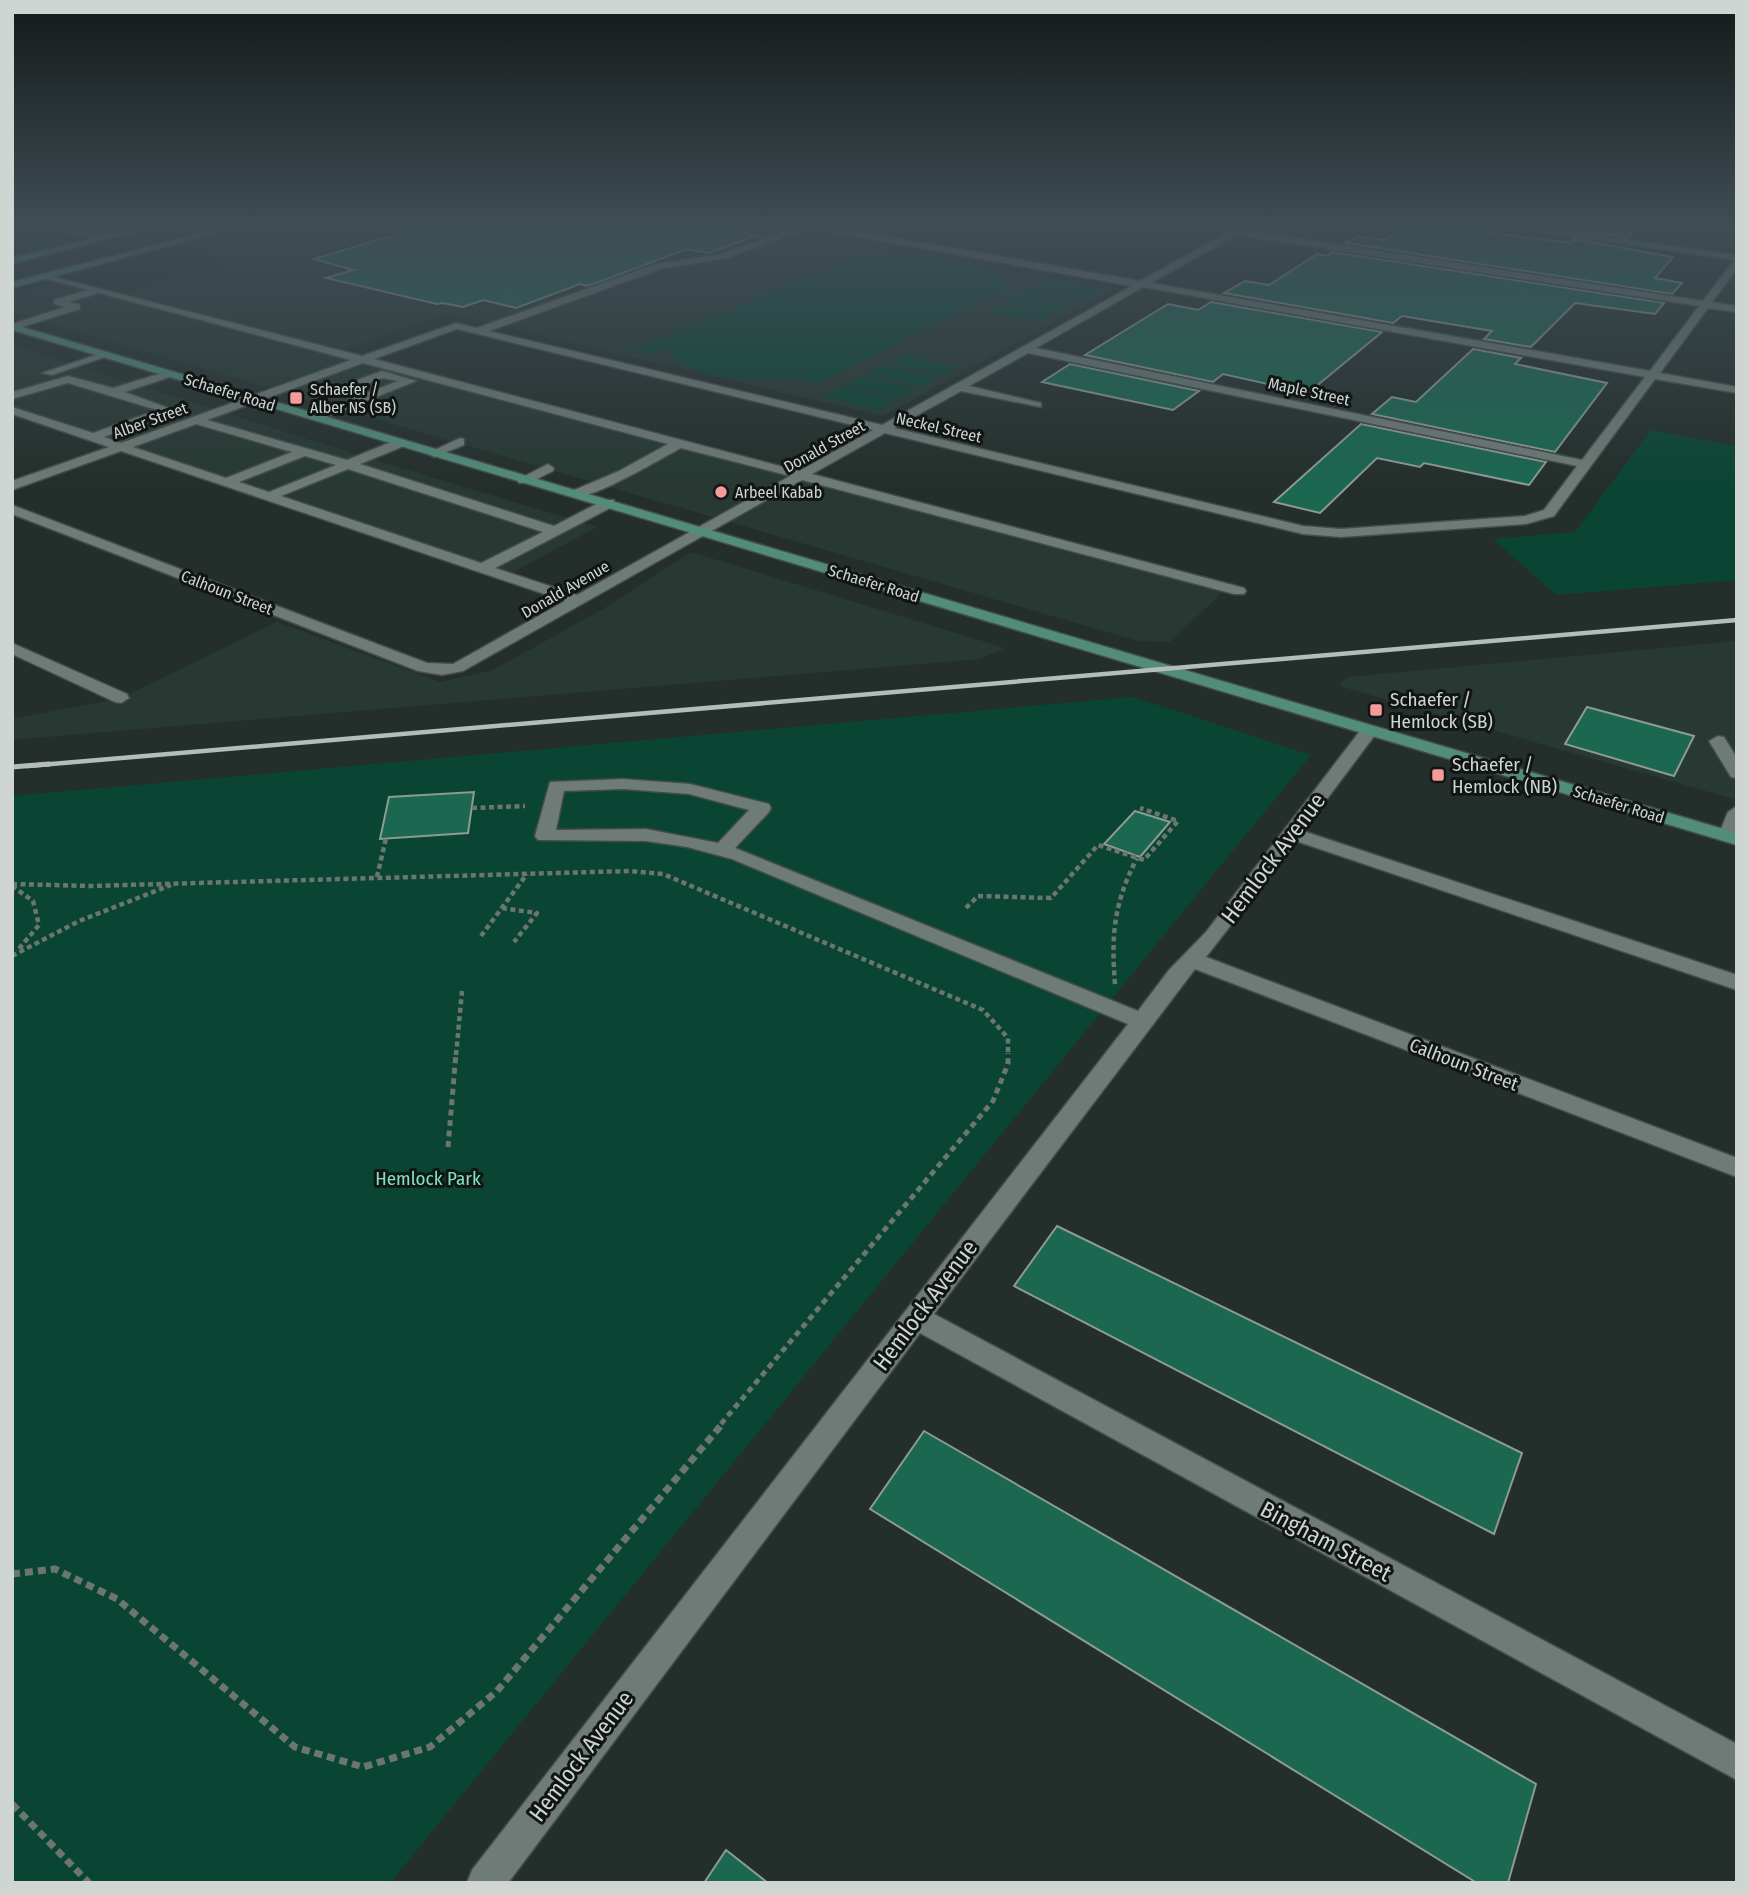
<svg xmlns="http://www.w3.org/2000/svg" width="1749" height="1895" font-family="'Fira Sans Condensed',sans-serif">
<style>
.built{fill:#273932}
.green{fill:#0a4534}
.building{fill:#1b6750;stroke:#8d9a95;stroke-width:2}
.lines{fill:none;stroke-linecap:round;stroke-linejoin:round}
.minor-casing{stroke:#434c48;stroke-width:3}
.major-casing{stroke:#434c48;stroke-width:3}
.path-far2{stroke:#6c7571;stroke-width:4.5;stroke-dasharray:5 3.5;stroke-linecap:butt}
.path-far1{stroke:#6c7571;stroke-width:5;stroke-dasharray:6 4.5;stroke-linecap:butt}
.path{stroke:#6c7571;stroke-width:7;stroke-dasharray:8 5;stroke-linecap:butt}
.minor{fill:#6e7b76;fill-rule:evenodd}
.major{fill:#528c7a;fill-rule:evenodd}
.rail-far1{stroke:#b5bdba;stroke-width:4.5}
.rail{stroke:#b5bdba;stroke-width:5}
.poi-dot{fill:#f59b9c;stroke:#111614;stroke-width:2.5}
.labels{text-anchor:middle;stroke-width:6;stroke-linejoin:round;paint-order:stroke}
.far-poi-label{font-size:16px;fill:#ced5d2;stroke:#111614;text-anchor:start}
.far-street-label{font-size:16px;fill:#ced5d2;stroke:#111614}
.poi-label{font-size:19px;fill:#ced5d2;stroke:#111614;text-anchor:start}
.street-label{font-size:19px;fill:#ced5d2;stroke:#111614}
.park-label{font-size:19px;fill:#7de5c1;stroke:#111614}
.near-street-label{font-size:23px;fill:#ced5d2;stroke:#111614}
</style>
<rect width="100%" height="100%" fill="#242f2b"/>
<path class="built" d="M290 222H742L1114 289 883 416 448 313 340 351 122 293 232 262 185 249Z
M62 280 1230 585 1170 642 1138 641 12 313V293Z
M12 345 342 450 597 527 511 573 12 409Z
M691 552 1005 648 980 659 12 740V719L121 698 277 622 440 682 493 670 603 609Z
M1737 641V800L1339 686 1347 677Z"/>
<path class="green" d="M901 255C927 256 990 256 1003 283L1015 285 818 383 802 380 805 377C773 380 678 385 668 346L646 355 632 351 859 256 871 258Z
M1051 279 1101 288 1089 295 1039 285Z
M1035 287 1085 296 1073 303 1022 294Z
M1019 295 1069 305H1070L1057 312 1006 302Z
M1002 304 1054 314 1040 321 989 311Z
M904 355 958 367 942 375 888 363Z
M884 366 938 378 922 386 867 374Z
M862 376 917 389 900 398 845 385Z
M841 387 896 400 879 410 823 396Z
M1651 430 1737 446V580L1556 595 1493 539 1575 532Z
M1133 697 1311 755 390 1883H12V796Z"/>
<path class="building" d="M438 222H687L758 235 709 253 687 249 588 286 580 284 516 308 483 300 463 307 443 303 437 304 326 278 353 270 314 259Z
M1411 222 1570 243 1574 239 1673 257 1655 278 1682 283 1672 294 1346 243 1357 236 1384 240Z
M1590 225 1634 231 1628 237 1583 231Z
M1332 252 1664 303 1655 314 1575 303 1531 347 1484 339 1492 331 1402 316 1393 323 1224 293 1245 281 1269 285 1317 254 1327 256Z
M1211 302 1382 332 1308 393 1223 374 1213 382 1085 355 1168 304 1198 310Z
M1473 349 1521 358 1515 364 1607 383 1555 452 1372 414 1392 397 1416 402Z
M1070 364 1199 391 1173 410 1042 382Z
M1361 424 1546 462 1529 485 1424 463 1420 467 1377 458 1320 513 1274 502Z
M1587 707 1694 736 1674 776 1565 744Z
M474 792 468 833 380 839 389 797Z
M1135 811 1170 822 1140 857 1104 844Z
M1057 1226 1522 1453 1494 1534 1014 1286Z
M924 1431 1536 1784 1508 1883H1477L870 1509Z
M726 1850 768 1883H704Z"/>
<g class="lines">
<g class="minor-casing">
<path id="minor" d="M29 222H43L105 238 101 241Z
M787 222H804L1140 281 1227 233 1169 222 1234 229 1247 222H1257L1244 230 1703 301 1734 260 1477 222H1497L1737 255V269L1712 302 1737 306V312L1708 308 1660 373 1737 387V393L1655 379 1554 516 1526 524 1341 537 1303 534 885 433 812 474 1244 588 1246 591 1244 594H1234L802 480 463 671 442 675 418 671 12 514V505L427 663 453 664 565 601 121 451 12 490V481L109 447 12 414V407L93 433 157 410 68 383 12 399V392L68 376 113 388 165 372H173V376L125 392 174 410 104 437 121 443 351 360 99 293 69 302 80 305V309L12 330V324L65 307 54 304V300L88 290 42 278V274L362 356 456 323 477 328 656 264 722 254 798 226ZM809 228 1132 286 882 425 489 331 661 269 727 258ZM1237 235 1699 306 1650 371 1151 283ZM1143 287 1645 377 1582 460 1036 348ZM457 329 873 430 799 471 374 359ZM1028 353 1577 466 1544 510 1525 516 1341 529 1303 526 894 428 961 391 1041 407V403L969 386ZM363 363 668 444 619 471 572 491V497C593 500 660 459 681 448L790 476 577 595 495 568 614 506V500H604L554 526 360 464 404 446V440H396L347 460 207 420ZM196 424 292 452 226 478 133 447ZM305 456 336 465 269 492 239 482ZM348 469 543 532 481 563 281 496Z
M102 353 111 355 52 375 42 373Z
M382 371 416 381 319 420 309 417 354 398 335 392V388ZM383 378 398 381 365 394 350 390Z
M460 438 464 439V445L434 457 428 453Z
M548 464 554 468 553 471 529 483H519L517 480Z
M12 643 127 694 129 698 121 703 115 702 12 654Z
M1369 726 1378 731 1303 831 1737 975V990L1296 841 1206 957 1737 1158V1177L1195 969 934 1314 1737 1744V1780L920 1333 508 1883H467L472 1870 1128 1024 732 859 687 847 646 841 538 840 535 836 550 782 623 779 690 784 769 804 771 808 769 812 735 848 1138 1011 1169 970 1206 932 1363 727ZM623 789 689 794 749 810 718 843 646 829 556 830 564 791Z
M1718 736 1724 737 1737 758V778L1731 777 1709 741Z
M1737 806V837L1728 842 1721 840 1718 836 1728 812Z"/>
</g>
<g class="major-casing">
<path id="major" d="M160 222H173L12 264V258Z
M244 222H257L12 288V282Z
M12 324 1737 833V845L12 330Z"/>
</g>
<path class="path-far2" d="M472 808 525 806
M377 877 386 838
M12 884 90 886 629 871 663 874 983 1010 1008 1038V1055
M12 886 33 901 39 925 17 951
M502 908 537 913 514 942
M966 908 978 896 1051 898 1098 845 1144 860 1178 821 1140 808
M481 936 527 874
M12 956 79 921 171 885
M1115 984C1111 934 1114 903 1137 858
M456 1055 462 991"/>
<path class="path-far1" d="M448 1147 456 1053
M721 1424 993 1101 1008 1064V1053"/>
<path class="path" d="M12 1574 55 1569 117 1599 295 1747 363 1767 430 1747 497 1691 723 1423
M12 1804 89 1883"/>
<use href="#minor" class="minor"/>
<use href="#major" class="major"/>
<path class="rail-far1" d="M28 766 1737 620"/>
<path class="rail" d="M12 767 49 764"/>
</g>
<linearGradient id="sky" x2="0" y2="1"><stop stop-color="#141a18"/><stop offset="0.46" stop-color="#3f4d55"/><stop offset="1" stop-color="#3f4d55" stop-opacity="0"/></linearGradient>
<rect width="1749" height="487" fill="url(#sky)"/>
<g class="poi-dot">
<rect x="289" y="391" width="14" height="14" rx="3.5"/>
<circle cx="721" cy="492" r="7"/>
<rect x="1369" y="703" width="14" height="14" rx="3.5"/>
<rect x="1431" y="768" width="14" height="14" rx="3.5"/>
</g>
<g class="labels">
<g class="far-poi-label">
<text x="310" y="395">Schaefer /<tspan x="310" dy="18">Alber NS (SB)</tspan></text>
<text x="735" y="498">Arbeel Kabab</text>
</g>
<g class="far-street-label">
<text transform="translate(1309 391) rotate(12)" y="6">Maple Street</text>
<text transform="translate(230 392) rotate(17)" y="6">Schaefer Road</text>
<text transform="translate(150 420) rotate(-20)" y="6">Alber Street</text>
<text transform="translate(939 427) rotate(13)" y="6">Neckel Street</text>
<text transform="translate(824 446) rotate(-29)" y="6">Donald Street</text>
<text transform="translate(874 583) rotate(17)" y="6">Schaefer Road</text>
<text transform="translate(565 589) rotate(-30)" y="6">Donald Avenue</text>
<text transform="translate(227 592) rotate(21)" y="6">Calhoun Street</text>
<text transform="translate(1619 804) rotate(17)" y="6">Schaefer Road</text>
</g>
<g class="poi-label">
<text x="1390" y="706">Schaefer /<tspan x="1390" dy="22">Hemlock (SB)</tspan></text>
<text x="1452" y="771">Schaefer /<tspan x="1452" dy="22">Hemlock (NB)</tspan></text>
</g>
<g class="street-label">
<text transform="translate(1464 1064) rotate(21)" y="7">Calhoun Street</text>
</g>
<g class="park-label">
<text x="428" y="1185">Hemlock Park</text>
</g>
<g class="near-street-label">
<text transform="translate(1273 858) rotate(-53)" y="8">Hemlock Avenue</text>
<text transform="translate(925 1305) rotate(-53)" y="8">Hemlock Avenue</text>
<text transform="translate(1326 1541) rotate(28)" y="8">Bingham Street</text>
<text transform="translate(581 1756) rotate(-53)" y="8">Hemlock Avenue</text>
</g>
</g>
<rect width="1749" height="1895" fill="none" stroke="#ced5d2" stroke-width="28"/>
</svg>
